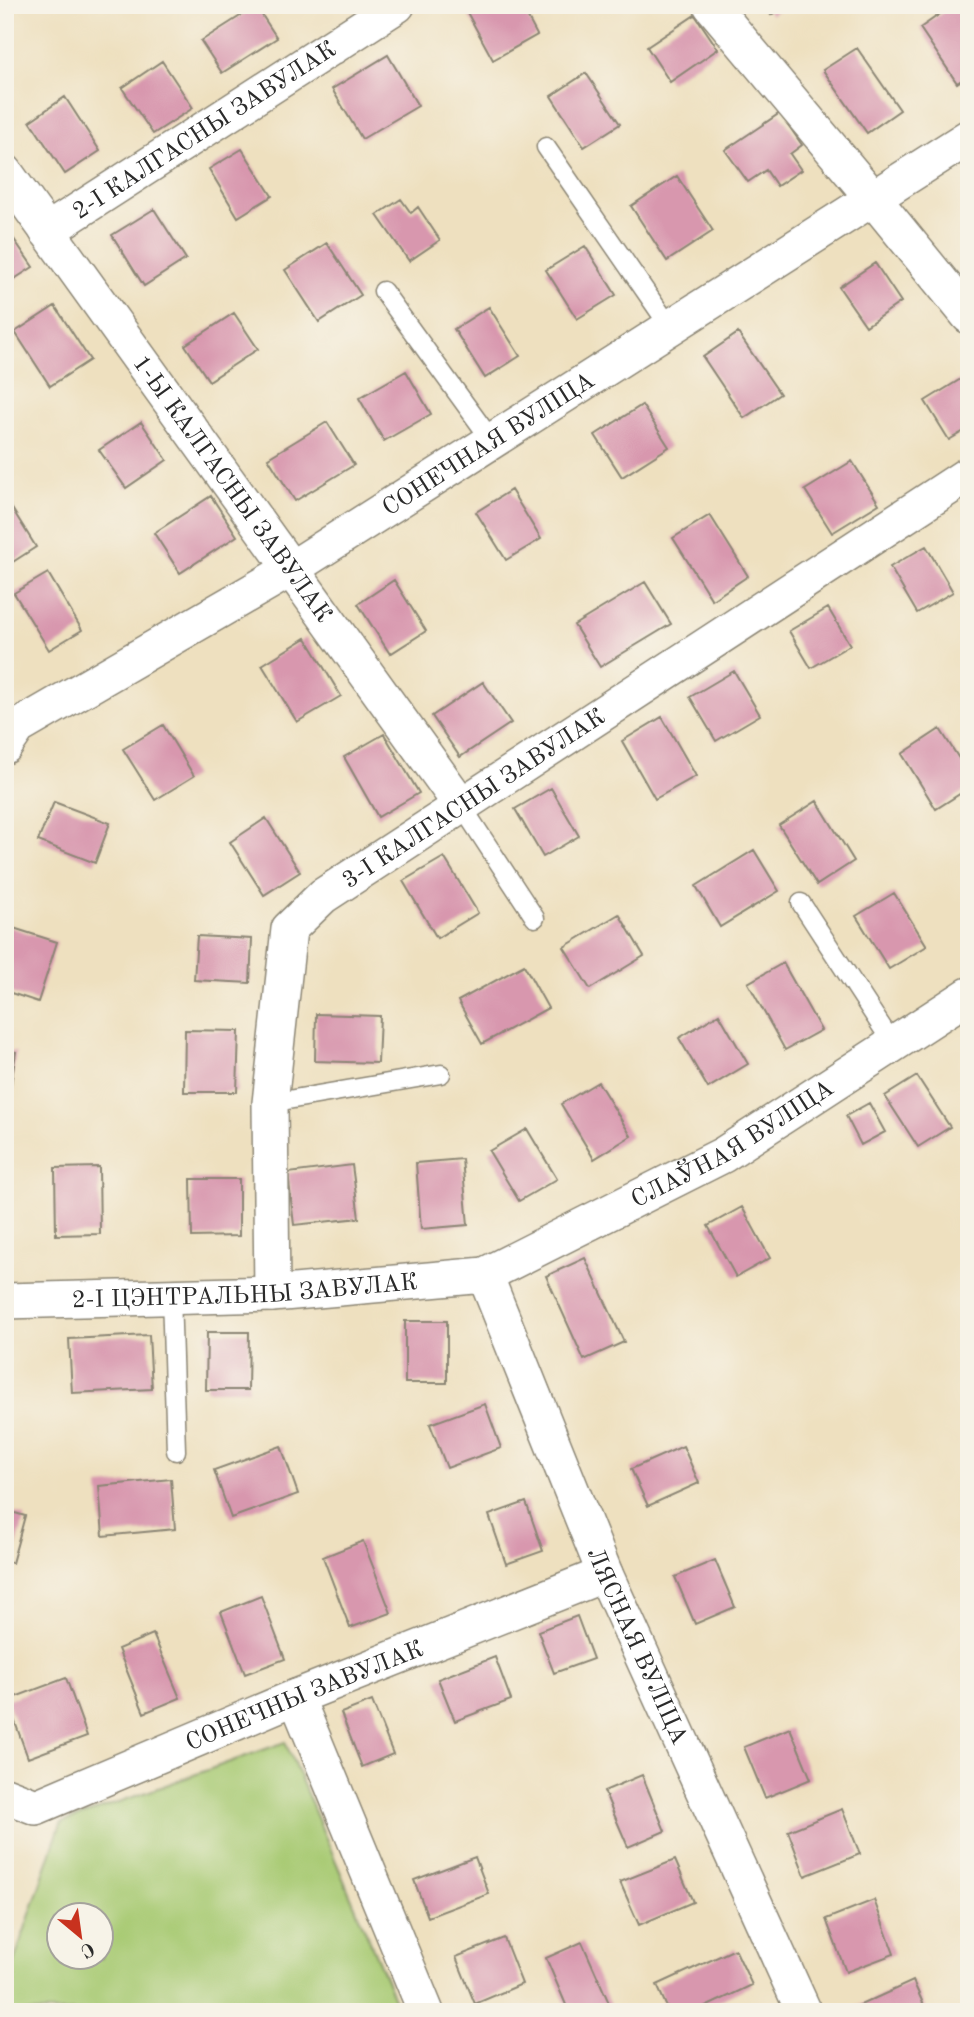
<svg xmlns="http://www.w3.org/2000/svg" width="974" height="2017" font-family="'Old Standard TT',serif">
<style>
.green{fill:#a8ca73;stroke:#6a7a4f;stroke-width:2;fill-rule:evenodd}
.building{fill:#d897ae}
.lines{fill:none;stroke-linecap:round;stroke-linejoin:round}
.lane-casing{stroke:#8c8675;stroke-width:21}
.street-casing{stroke:#8c8675;stroke-width:38}
.lane{stroke:#fff;stroke-width:18}
.street{stroke:#fff;stroke-width:35}
.labels{text-anchor:middle;stroke-width:6;stroke-linejoin:round;paint-order:stroke}
.street-label{font-size:24px;fill:#2b2b2b;stroke:#f7f3e8}
</style>
<rect width="100%" height="100%" fill="#f7f3e8"/>
<filter id="ink" filterUnits="userSpaceOnUse"><feTurbulence type="fractalNoise" baseFrequency=".0143" numOctaves="2"/><feDisplacementMap in="SourceGraphic" scale="14" xChannelSelector="R" yChannelSelector="G"/><feConvolveMatrix kernelMatrix="1 2 1 2 8 2 1 2 1" color-interpolation-filters="sRGB"/></filter>
<filter id="wash" filterUnits="userSpaceOnUse"><feTurbulence type="fractalNoise" baseFrequency=".00686" numOctaves="4" result="noise"/><feDisplacementMap in="SourceGraphic" scale="28" xChannelSelector="R" yChannelSelector="G"/><feGaussianBlur stdDeviation="1.57" result="paint"/><feColorMatrix in="noise" values="0 0 0 0 0 0 0 0 0 0 0 0 0 0 0 0 0 1.4 0 .05"/><feComposite in="paint" operator="in"/></filter>
<g filter="url(#wash)">
<rect width="100%" height="100%" fill="#eee0bf"/>
<path class="green" d="M285 1742 400 2012H5V1988L61 1823ZM60 1916H102V1958H60Z"/>
<g id="blocks">
<path class="building" d="M463 5H521L537 35 493 60Z
M764 5H785L771 15Z
M953 5H957L969 23V75L957 83 920 28Z
M256 6 277 38 222 73 201 41Z
M695 15 718 49 670 82 647 47Z
M857 48 900 110 867 133 823 70Z
M388 55 418 106 362 139 332 89Z
M162 61 193 108 153 134 122 88Z
M586 73 620 124 584 147 551 96Z
M65 97 100 151 65 174 30 121Z
M780 113 802 145 790 154 801 170 777 186 766 170 748 182 725 150Z
M242 149 272 196 238 217 209 169Z
M677 176 713 231 667 261 631 206Z
M401 199 411 213 418 207 440 240 409 261 377 215Z
M154 209 186 259 144 286 112 235Z
M5 226 33 267 5 285Z
M327 243 361 295 319 322 285 270Z
M585 246 616 295 577 319 546 270Z
M875 263 901 302 866 326 839 287Z
M55 306 90 360 50 386 15 332Z
M489 307 520 356 485 378 454 329Z
M234 313 258 349 209 381 185 345Z
M738 333 780 394 744 418 703 357Z
M406 371 431 414 384 441 359 398Z
M969 374V428L949 440 925 401Z
M642 405 669 447 622 477 595 435Z
M141 422 167 460 126 488 99 450Z
M327 422 354 465 295 501 268 458Z
M852 461 879 504 832 533 805 490Z
M511 490 541 539 506 560 476 512Z
M211 496 237 536 180 573 154 533Z
M11 507 36 547 5 567V511Z
M710 515 748 576 712 600 673 538Z
M926 546 953 592 917 613 890 567Z
M48 573 82 630 49 650 14 593Z
M394 580 426 631 390 654 358 604Z
M645 582 671 624 600 667 574 625Z
M828 608 850 645 811 668 789 631Z
M306 638 341 696 297 722 262 665Z
M734 671 760 715 716 741 690 697Z
M483 682 511 723 460 757 432 716Z
M662 717 696 776 655 799 622 741Z
M163 725 194 776 155 800 123 749Z
M940 729 969 774V788L936 809 902 754Z
M384 734 419 793 378 817 344 757Z
M551 788 579 836 543 857 515 809Z
M817 801 854 861 817 885 779 825Z
M54 802 110 823 95 863 38 841Z
M266 818 300 872 264 895 230 842Z
M754 850 779 891 720 927 696 886Z
M444 857 478 913 437 938 403 881Z
M894 893 927 946 889 969 856 916Z
M619 914 644 956 590 989 564 947Z
M7 926 57 942 38 1002 5 991V931Z
M197 936 252 939 250 983 194 980Z
M783 963 821 1030 785 1050 748 983Z
M524 965 548 1008 482 1044 458 1001Z
M316 1014 380 1016 378 1063 315 1061Z
M719 1014 748 1064 708 1088 679 1038Z
M185 1030 239 1031 237 1092H184Z
M5 1051 16 1052 9 1098 5 1097Z
M917 1076 950 1127 918 1147 885 1096Z
M598 1082 631 1136 594 1159 561 1104Z
M869 1103 885 1132 861 1145 846 1116Z
M527 1129 557 1179 519 1201 489 1151Z
M462 1159 468 1225 421 1229 416 1163Z
M352 1165 359 1218 294 1225 288 1173Z
M99 1167 100 1234 56 1235 55 1168Z
M191 1179H239V1236L192 1237Z
M742 1207 770 1258 736 1277 708 1226Z
M585 1258 624 1342 584 1360 546 1276Z
M405 1321H447V1383H405Z
M207 1332H249L248 1390H206Z
M149 1335 152 1389 72 1393 69 1339Z
M485 1404 501 1448 447 1468 430 1424Z
M281 1446 298 1494 231 1518 214 1470Z
M683 1446 699 1483 648 1506 631 1469Z
M171 1479 175 1529 103 1536 99 1486Z
M526 1502 543 1551 506 1564 489 1515Z
M5 1510 25 1516 12 1563 5 1561Z
M363 1541 391 1613 350 1628 323 1557Z
M715 1560 735 1607 695 1624 675 1577Z
M261 1596 285 1659 245 1674 221 1612Z
M577 1616 593 1659 554 1673 538 1631Z
M153 1634 180 1698 144 1713 118 1649Z
M495 1657 511 1700 455 1721 438 1679Z
M66 1678 87 1736 28 1758 7 1700Z
M372 1701 393 1754 362 1767 341 1713Z
M790 1728 811 1779 765 1798 744 1747Z
M642 1775 665 1831 628 1847 604 1791Z
M842 1809 860 1854 805 1876 788 1831Z
M475 1857 489 1894 428 1917 414 1880Z
M675 1860 693 1902 639 1925 620 1882Z
M874 1900 894 1954 846 1972 826 1919Z
M504 1938 522 1984 475 2004 456 1957Z
M582 1942 613 2012H569L546 1958Z
M735 1949 752 1985 695 2012H669L657 1985Z
M913 1981 927 2012H859L856 2007Z"/>
</g>
</g>
<g filter="url(#ink)">
<use href="#blocks" fill-opacity="0" stroke="#8c8675" stroke-width="2"/>
<g class="lines">
<g class="lane-casing">
<path id="lane" d="M546 147 670 327
M383 291 492 441
M461 805 535 918
M801 903 893 1044
M270 1103 441 1074
M171 1295 176 1451"/>
</g>
<g class="street-casing">
<g id="street">
<path d="M711 5 872 197 969 316"/>
<path id="s1" d="M5 172 461 805"/>
<path id="s2" d="M47 231 397 5"/>
<path id="s3" d="M5 746 18 727 291 569 969 137"/>
<path id="s4" d="M485 1275 605 1574 804 2012"/>
<path id="s5" d="M272 1294 270 1103 289 929 323 896 969 474"/>
<path id="s6" d="M5 1301 272 1294 485 1275 723 1155 969 995"/>
<path d="M296 1697 426 2012"/>
<path id="s7" d="M5 1795 36 1807 296 1697 605 1574"/>
</g>
</g>
<use href="#lane" class="lane"/>
<use href="#street" class="street"/>
</g>
</g>
<g class="labels">
<g class="street-label">
<text dy="8" stroke="none"><textPath href="#s2" startOffset="187">2-І КАЛГАСНЫ ЗАВУЛАК</textPath></text>
<text dy="8" stroke="none"><textPath href="#s3" startOffset="572">СОНЕЧНАЯ ВУЛІЦА</textPath></text>
<text dy="8" stroke="none"><textPath href="#s1" startOffset="390">1-Ы КАЛГАСНЫ ЗАВУЛАК</textPath></text>
<text dy="8" stroke="none"><textPath href="#s5" startOffset="593">3-І КАЛГАСНЫ ЗАВУЛАК</textPath></text>
<text dy="8" stroke="none"><textPath href="#s6" startOffset="761">СЛАЎНАЯ ВУЛІЦА</textPath></text>
<text dy="8" stroke="none"><textPath href="#s6" startOffset="240">2-І ЦЭНТРАЛЬНЫ ЗАВУЛАК</textPath></text>
<text dy="8" stroke="none"><textPath href="#s4" startOffset="401">ЛЯСНАЯ ВУЛІЦА</textPath></text>
<text dy="8" stroke="none"><textPath href="#s7" startOffset="324">СОНЕЧНЫ ЗАВУЛАК</textPath></text>
</g>
</g>
<rect width="974" height="2017" fill="none" stroke="#f7f3e8" stroke-width="28"/>
<g transform="translate(80 1936) rotate(151)"><circle r="33" fill="#f7f3e8" stroke="#a5a39c" stroke-width="2"/>
<path d="M0-5L12 26L0 18L-12 26Z" fill="#c8321e"/>
<text y="-10" font-size="19" font-weight="bold" text-anchor="middle" fill="#2b2b2b">С</text>
</g>
</svg>
